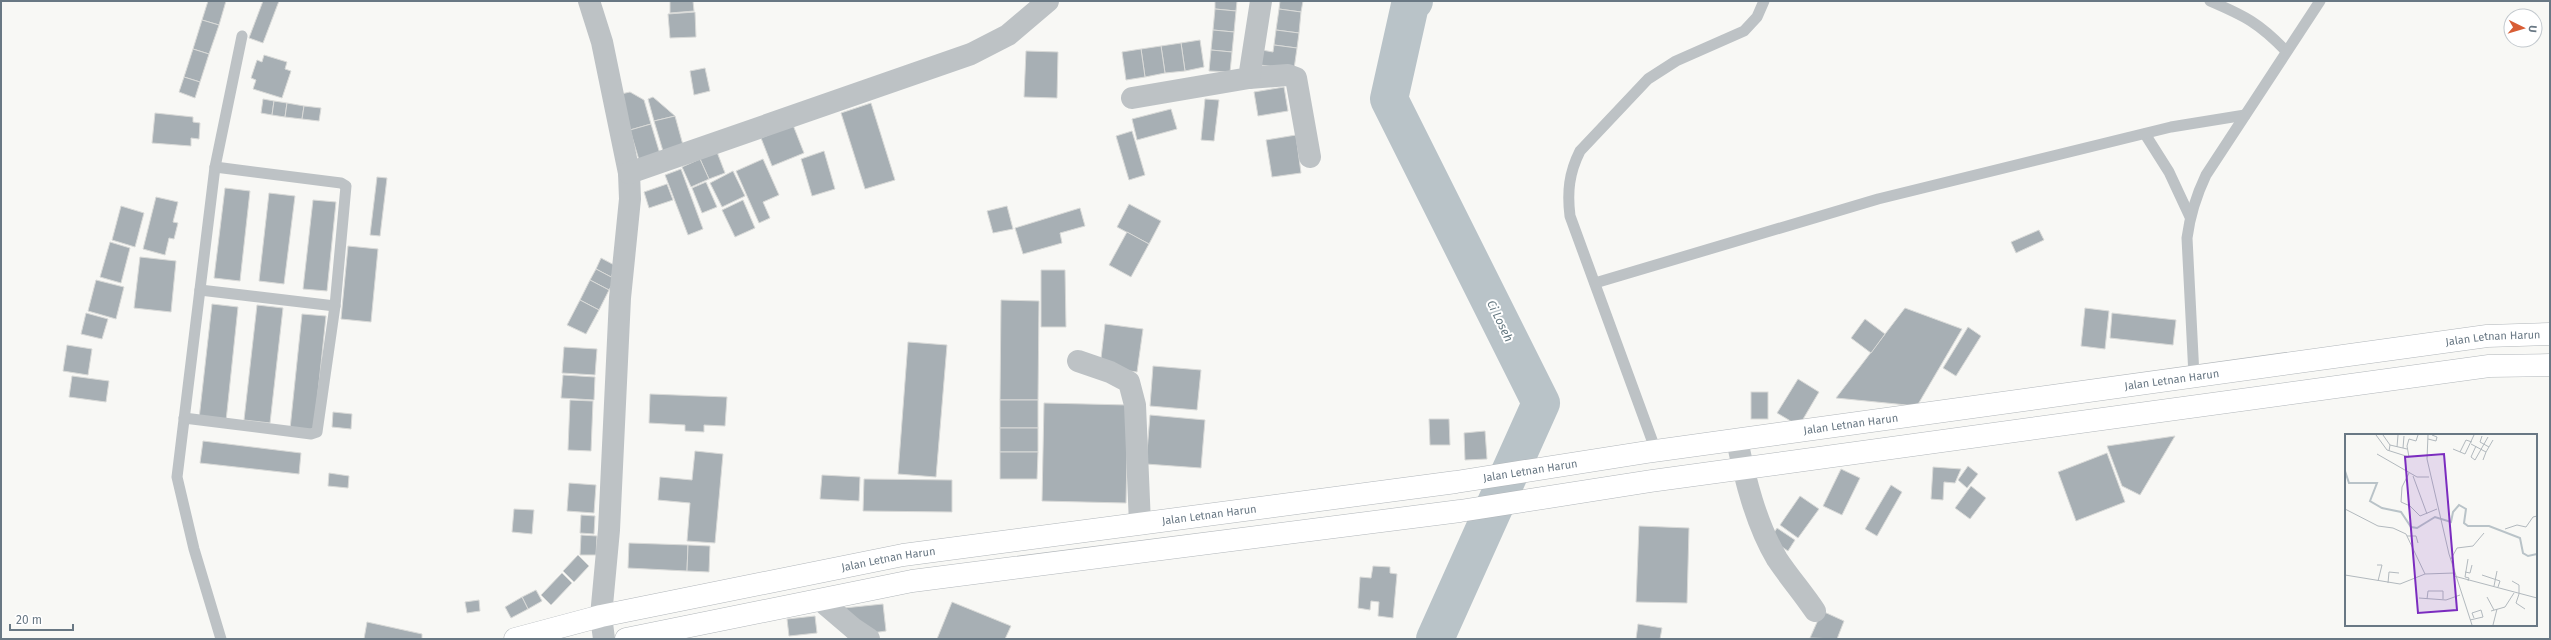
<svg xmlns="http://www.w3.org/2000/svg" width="2551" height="640" viewBox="0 0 2551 640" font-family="'Fira Sans',sans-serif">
<rect width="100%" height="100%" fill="#f8f8f5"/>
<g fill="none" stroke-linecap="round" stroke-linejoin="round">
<path stroke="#b9c3c8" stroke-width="38" d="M1414,1L1410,5L1389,99L1541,403L1435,639"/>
</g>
<g fill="#a7afb4" stroke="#d9dad8">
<path d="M208,1H226L219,25L202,20Z"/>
<path d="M263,1H279L263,43L249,38Z"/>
<path d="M670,1H693L694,11L670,13Z"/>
<path d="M1215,1H1237L1236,11L1215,9Z"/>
<path d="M1280,1H1303L1301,12L1279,9Z"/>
<path d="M1215,9L1236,11L1234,32L1213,30Z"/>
<path d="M1279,9L1301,12L1299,33L1276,30Z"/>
<path d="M695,12L696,37L670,38L668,14Z"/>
<path d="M202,20L219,25L209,54L193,49Z"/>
<path d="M1213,30L1234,32L1232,52L1211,50Z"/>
<path d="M1276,30L1299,33L1297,48L1274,45Z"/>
<path d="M1200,40L1204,67L1185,71L1181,43Z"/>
<path d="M1181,43L1185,71L1165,73L1161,46Z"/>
<path d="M1274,45L1297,48L1294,69L1260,65L1262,50L1273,52Z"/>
<path d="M1161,46L1165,73L1145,77L1141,49Z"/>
<path d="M193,49L209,54L200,82L184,77Z"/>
<path d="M1141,49L1145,77L1126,80L1122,52Z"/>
<path d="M1211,50L1232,52L1230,72L1209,71Z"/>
<path d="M1026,51L1058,52L1057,98L1024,97Z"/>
<path d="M264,55L287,62L285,69L291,71L282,98L253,89L256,80L251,78L257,60L262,62Z"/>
<path d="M705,68L710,91L694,95L690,71Z"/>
<path d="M184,77L200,82L195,98L179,92Z"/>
<path d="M1284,87L1288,111L1258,116L1254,92Z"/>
<path d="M630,92L644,100L651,124L630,130L621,94Z"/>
<path d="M653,97L675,116L654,121L648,99Z"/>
<path d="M263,99L274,101L272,115L261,113Z"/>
<path d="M1205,99L1219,100L1214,141L1201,140Z"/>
<path d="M274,101L287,103L285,117L272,115Z"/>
<path d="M287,103L304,106L302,119L285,117Z"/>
<path d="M871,103L895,180L865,189L841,113Z"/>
<path d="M304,106L321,108L319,121L302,119Z"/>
<path d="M1171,109L1177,129L1137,140L1132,119Z"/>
<path d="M155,113L193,117V122L200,123L199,139L191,138V146L152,143Z"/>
<path d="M675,116L683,145L663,151L654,121Z"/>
<path d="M651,124L660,154L639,160L630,130Z"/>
<path d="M793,125L804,153L772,166L761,138Z"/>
<path d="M1132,131L1145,175L1129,180L1116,136Z"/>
<path d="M1296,135L1301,173L1272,177L1266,140Z"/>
<path d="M824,151L835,189L812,196L801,159Z"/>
<path d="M717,152L725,173L709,179L700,159Z"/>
<path d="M700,159L709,179L691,187L682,167Z"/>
<path d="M763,159L779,195L763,202L770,218L759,223L736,171Z"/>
<path d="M681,169L703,229L688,235L665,175Z"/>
<path d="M733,171L745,196L722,207L710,183Z"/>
<path d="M377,177L387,178L380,236L370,235Z"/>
<path d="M706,182L717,207L702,213L692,188Z"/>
<path d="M667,184L673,200L649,208L644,192Z"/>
<path d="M225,188L250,191L240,281L214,278Z"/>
<path d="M269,193L295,196L284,284L259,281Z"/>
<path d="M156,197L178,202L173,222L178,223L174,239L169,238L165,255L143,249Z"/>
<path d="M313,200L336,202L327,291L303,289Z"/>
<path d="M743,200L755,228L735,237L722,210Z"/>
<path d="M1129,204L1161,221L1149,244L1117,227Z"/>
<path d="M121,206L144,213L135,247L112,240Z"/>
<path d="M1007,206L1013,229L993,233L987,211Z"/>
<path d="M1080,208L1085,226L1060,233L1062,243L1023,254L1015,228Z"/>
<path d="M2039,230L2044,240L2016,253L2011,242Z"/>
<path d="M1127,232L1149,244L1131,277L1109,265Z"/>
<path d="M110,242L130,248L121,283L100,277Z"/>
<path d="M348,246L378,249L371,322L341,319Z"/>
<path d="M140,257L176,261L171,312L134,308Z"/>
<path d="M601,258L616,266L611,277L596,269Z"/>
<path d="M596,269L615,279L609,290L590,280Z"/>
<path d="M1041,270H1065L1066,327H1041Z"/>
<path d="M96,280L124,287L116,319L88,311Z"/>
<path d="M590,280L609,290L599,310L580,300Z"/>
<path d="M580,300L599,310L586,334L567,325Z"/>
<path d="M1001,300L1039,301L1038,400H1000Z"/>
<path d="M212,304L238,307L226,421L199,419Z"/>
<path d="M257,305L283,308L270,423L244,420Z"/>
<path d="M1905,308L1962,329L1917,406L1836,398Z"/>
<path d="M2085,308L2109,311L2105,349L2081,346Z"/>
<path d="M86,313L108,319L102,339L81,334Z"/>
<path d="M2112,313L2176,320L2173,345L2110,338Z"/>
<path d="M302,314L326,316L314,431L290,429Z"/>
<path d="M1865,319L1885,334L1871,353L1851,338Z"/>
<path d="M1105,324L1143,329L1137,372L1100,367Z"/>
<path d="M1968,327L1981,336L1956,376L1943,368Z"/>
<path d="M908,342L947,345L936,477L898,474Z"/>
<path d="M67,345L92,349L88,375L63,371Z"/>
<path d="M564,347L597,349L595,375L562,373Z"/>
<path d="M1153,366L1201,370L1197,410L1150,406Z"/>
<path d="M563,375L595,377L594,400L561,398Z"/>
<path d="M72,376L109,381L106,402L69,397Z"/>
<path d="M1798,379L1819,392L1799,426L1777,413Z"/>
<rect x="1751" y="392" width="17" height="27"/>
<path d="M650,394L727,397L725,426L704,425V432L685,431V425L649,423Z"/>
<path d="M570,400L593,401L591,451L568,450Z"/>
<rect x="1000" y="400" width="38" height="28"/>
<path d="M1044,403L1128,405L1126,503L1042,501Z"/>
<path d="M333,412L352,414L351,429L332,427Z"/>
<path d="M1150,415L1205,420L1201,468L1146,464Z"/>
<path d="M1429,419H1449L1450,445H1430Z"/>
<rect x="1000" y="428" width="38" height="24"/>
<path d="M1485,431L1487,459L1465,460L1464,433Z"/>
<path d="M2175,436L2140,495L2122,486L2107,446Z"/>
<path d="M203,441L301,453L299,474L200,463Z"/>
<path d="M695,451L723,454L715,543L687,541L690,503L658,500L660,477L692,480Z"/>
<path d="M1000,452H1038L1037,479H1000Z"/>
<path d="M2107,453L2125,502L2076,521L2058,472Z"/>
<path d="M1968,466L1978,474L1967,488L1958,480Z"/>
<path d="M1933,467L1961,469L1955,483L1944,482L1943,500L1931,499Z"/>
<path d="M1841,469L1860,478L1842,515L1823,506Z"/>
<path d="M329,473L349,476L348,488L328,486Z"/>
<path d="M822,475L860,477L859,501L820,499Z"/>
<path d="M864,479L952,480V512L863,511Z"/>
<path d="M569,483L596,485L594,513L567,511Z"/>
<path d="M1891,485L1902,492L1877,536L1865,529Z"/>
<path d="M1971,486L1986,498L1970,519L1955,508Z"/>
<path d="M1800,496L1819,509L1798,538L1780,525Z"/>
<path d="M514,509L534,510L532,534L512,532Z"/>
<path d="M581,515L595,516L594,534L580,533Z"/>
<path d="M1639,526L1689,528L1687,603L1636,602Z"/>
<path d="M1777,528L1795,540L1788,551L1770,539Z"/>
<path d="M581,535L597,536L596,555H580Z"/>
<path d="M629,543L688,545L687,571L628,568Z"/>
<path d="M688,545L710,546L709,572L687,571Z"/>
<path d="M578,555L589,566L574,582L563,571Z"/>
<path d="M1373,566L1390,567V573L1397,574L1393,618L1378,616L1379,602L1371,601L1370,610L1358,608L1360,577L1371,578Z"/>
<path d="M562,573L572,583L551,605L541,595Z"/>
<path d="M536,590L542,601L528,609L522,597Z"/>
<path d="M522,597L528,609L511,618L505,607Z"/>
<path d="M479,600L480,611L467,613L465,602Z"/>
<path d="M952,602L1011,626L1005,639H937Z"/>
<path d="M883,604L886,631L865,634L844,608Z"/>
<path d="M1822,611L1844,621L1837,639L1810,638Z"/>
<path d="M815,616L817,633L789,636L787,619Z"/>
<path d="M367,622L422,634V639H364Z"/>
<path d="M1638,624L1662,628L1660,639H1636Z"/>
</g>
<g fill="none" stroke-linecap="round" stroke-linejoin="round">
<defs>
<g id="primary">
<path id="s1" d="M515,639L601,616L903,555L1456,482L1647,452L2487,336L2550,334"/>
<path d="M626,639L912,581L1460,511L1651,481L2489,366L2550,365"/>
</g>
</defs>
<use href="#primary" stroke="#b1b6ba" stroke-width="23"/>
<g stroke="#bdc2c5" stroke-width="11">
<path d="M2210,1C2245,16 2259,23 2286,51"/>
<path d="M2145,134L2169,172L2190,217"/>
<path d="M1595,283L1878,199L2171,127L2245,115"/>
<path d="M200,290L335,306"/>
<path d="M2194,376L2187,238C2190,215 2196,196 2206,175L2320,1"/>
<path d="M184,418L311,434L317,432L335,306L346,186L341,183L215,167"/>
<path d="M1656,451L1570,216C1567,192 1569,173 1580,151L1648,79L1676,61L1744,31L1757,17L1764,1"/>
<path d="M221,639L194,549L177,477L215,167L242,36"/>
</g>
<g stroke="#bdc2c5" stroke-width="22">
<path d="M589,1L602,42L629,173L630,199L620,298L609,530L601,616L604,639"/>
<path d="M1249,78L1288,75L1296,78L1310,157"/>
<path d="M1132,98L1249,78L1261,1"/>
<path d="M629,173L971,54L1008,35L1048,1"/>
<path d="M1078,361L1110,372L1129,382L1135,405L1140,524"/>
<path d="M1737,440C1745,479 1756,524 1777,559C1789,577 1803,593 1815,611"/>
<path d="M820,600L854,629L869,639"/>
</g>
<use href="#primary" stroke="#fff" stroke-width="22"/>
</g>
<g text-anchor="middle" stroke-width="4" stroke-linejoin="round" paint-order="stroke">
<g font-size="11" fill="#697884" stroke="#fff">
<text dy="4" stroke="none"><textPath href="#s1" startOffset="2002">Jalan Letnan Harun</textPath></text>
<text dy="4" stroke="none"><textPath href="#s1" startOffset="1678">Jalan Letnan Harun</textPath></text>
<text dy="4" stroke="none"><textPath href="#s1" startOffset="1354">Jalan Letnan Harun</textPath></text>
<text dy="4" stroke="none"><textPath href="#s1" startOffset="1030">Jalan Letnan Harun</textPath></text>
<text dy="4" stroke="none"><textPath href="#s1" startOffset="706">Jalan Letnan Harun</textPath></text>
<text dy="4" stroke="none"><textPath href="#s1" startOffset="382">Jalan Letnan Harun</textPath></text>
</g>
<g font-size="12" font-style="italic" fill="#657880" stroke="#fff">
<text transform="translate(1500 321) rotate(64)" y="4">Ci Loseh</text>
</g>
</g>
<g transform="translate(2345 434)">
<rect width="192" height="192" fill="#f8f8f5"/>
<path fill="none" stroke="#b9c3c8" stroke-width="2" d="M0,37L4,49H32L25,67L37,74L56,78L66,93L72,94L90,83L106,88L108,78L114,71L121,75L119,89L123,92H144L175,104L178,119L183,122L192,120"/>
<path fill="none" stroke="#b2b9be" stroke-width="1" d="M31,1L42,16L64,23L62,12L64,5L71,7L73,1M38,1L45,11L44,17M83,1L82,25L104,120L127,191M137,2L135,8L144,13M83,5L91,7L92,3L87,1M126,10L141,18L138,26M45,11L62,15M131,12L126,23L130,26L143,3M52,13L53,1M58,14L59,2M108,15L120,20L129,1M115,18L121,6L127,8M141,18L148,6M32,20L72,43H84M64,39L57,53L56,68L65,72L75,82L92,75M68,42L82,80M0,75L33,92L48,94L61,100L80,140M160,95L172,91L181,93L188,83L192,82M62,102H71L73,109M106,125L112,114L128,112L139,99M123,125L120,143L124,144L123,147M32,131H37L33,147M120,138L125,139L127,131M0,141L55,150L80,140L109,139M137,141L155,147L153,153M109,142L192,164M167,147L174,151V160M43,149L44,138L54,139M149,152L152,137M174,160L171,169L180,175M142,163L149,176M74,164L101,166L115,161M82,165L83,157H98V165M146,177L160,173L169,159M125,186L138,183L136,176L127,179L129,184M148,191L152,175"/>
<path fill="#7b2cbf" fill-opacity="0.15" stroke="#7b2cbf" stroke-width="2" d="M99,20L112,176L73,179L60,23Z"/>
<rect width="192" height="192" fill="none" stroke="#697884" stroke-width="2"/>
</g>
<rect width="2551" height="640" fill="none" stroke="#697884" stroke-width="4"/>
<g transform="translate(2523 28) rotate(95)"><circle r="19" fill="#ffffff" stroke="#c3c9ce"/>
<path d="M0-3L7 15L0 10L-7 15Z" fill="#d85d35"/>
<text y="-6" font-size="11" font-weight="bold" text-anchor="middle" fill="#697884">U</text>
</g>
<path d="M10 624v6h63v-6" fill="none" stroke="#697884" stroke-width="2"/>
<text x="16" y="624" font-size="12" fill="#697884" stroke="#ffffff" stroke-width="3" paint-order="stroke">20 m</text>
</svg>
